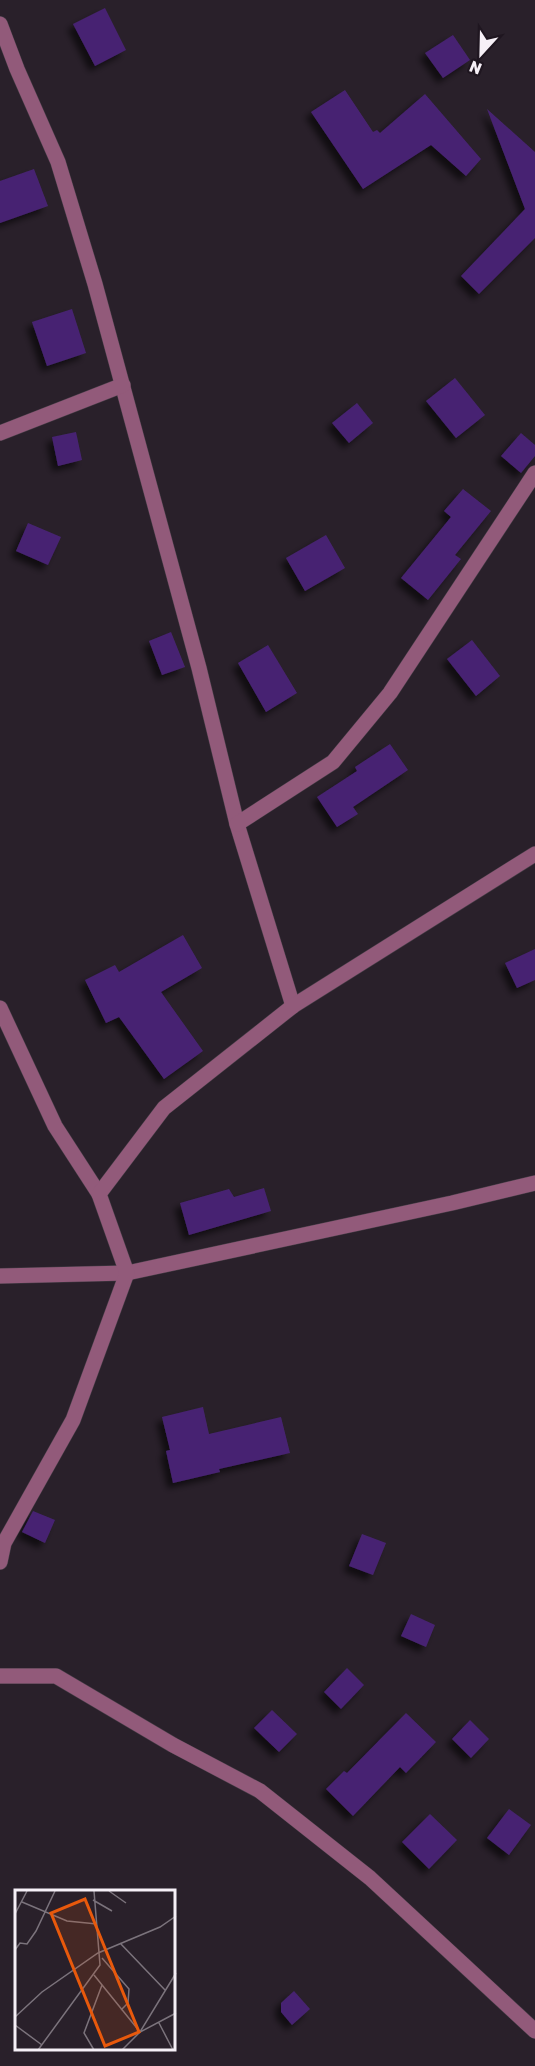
<svg xmlns="http://www.w3.org/2000/svg" width="535" height="2066" viewBox="0 0 535 2066" font-family="Rubik,sans-serif">
<defs>
<filter id="shadow"><feDropShadow dx="-5.5" dy="5.5" stdDeviation="3" flood-color="#0009"/></filter>
</defs>
<rect width="100%" height="100%" fill="#29202a"/>
<g fill="#472472" filter="url(#shadow)">
<path d="M105,8L126,50L95,66L73,24Z"/>
<path d="M453,35L470,60L443,78L425,53Z"/>
<path d="M345,90L373,132L377,130L380,133L425,94L481,159L466,176L431,145L363,189L311,112Z"/>
<path d="M487,109L535,152V238L479,294L461,276L525,209Z"/>
<path d="M34,169L48,206L0,223V181Z"/>
<path d="M72,309L86,353L47,366L32,322Z"/>
<path d="M455,378L485,415L456,438L426,401Z"/>
<path d="M357,403L373,423L349,443L332,423Z"/>
<path d="M76,432L82,460L58,466L52,437Z"/>
<path d="M521,433L535,445V456L521,473L501,456Z"/>
<path d="M463,489L491,511L455,555L461,559L428,600L401,578L451,517L444,511Z"/>
<path d="M28,523L61,537L48,565L16,551Z"/>
<path d="M326,535L345,568L305,591L286,558Z"/>
<path d="M171,632L185,667L162,675L149,641Z"/>
<path d="M472,640L500,676L476,696L447,659Z"/>
<path d="M268,645L297,693L266,712L238,663Z"/>
<path d="M390,744L408,770L353,807L358,814L337,827L317,797L357,771L355,767Z"/>
<path d="M183,935L202,968L161,992L203,1051L164,1079L119,1017L106,1023L85,980L115,965L119,972Z"/>
<path d="M535,949V980L517,988L505,963Z"/>
<path d="M264,1188L271,1211L189,1235L180,1203L229,1189L234,1197Z"/>
<path d="M203,1407L209,1434L281,1417L290,1453L219,1469L220,1472L173,1483L166,1451L170,1450L162,1417Z"/>
<path d="M33,1511L55,1520L45,1543L22,1532Z"/>
<path d="M362,1534L386,1543L373,1575L349,1566Z"/>
<path d="M411,1614L435,1625L426,1647L401,1636Z"/>
<path d="M347,1668L364,1685L341,1709L324,1692Z"/>
<path d="M272,1710L297,1734L279,1752L254,1728Z"/>
<path d="M406,1713L436,1742L406,1773L400,1767L353,1816L326,1789L344,1771L347,1773Z"/>
<path d="M470,1720L489,1739L471,1758L452,1739Z"/>
<path d="M509,1809L531,1825L509,1855L487,1838Z"/>
<path d="M430,1814L457,1840L429,1869L402,1842Z"/>
<path d="M294,1991L310,2009L292,2025L281,2012V2003Z"/>
</g>
<g fill="none" stroke-linecap="round" stroke-linejoin="round">
<defs>
<g id="minor">
<path d="M0,24L17,69L58,162L95,284L199,668L237,824L293,1006"/>
<path d="M0,433L123,385"/>
<path d="M237,824L333,762L390,693L535,473"/>
<path d="M0,1008L55,1126L99,1194"/>
<path d="M0,1276L127,1273L452,1203L535,1183"/>
<path d="M0,1562L4,1543L73,1420L127,1273L99,1194L164,1108L293,1006L535,854"/>
<path d="M0,1676H56L173,1745L260,1791L370,1878L535,2031"/>
</g>
</defs>
<use href="#minor" stroke="#463d47" stroke-width="16"/>
<use href="#minor" stroke="#925a7a" stroke-width="15"/>
</g>
<g transform="translate(15 1890)">
<rect width="160" height="160" fill="#29202a"/>
<path fill="none" stroke="#7b737c" stroke-width="1.5" d="M94,1L111,13M78,10L97,21M7,12L52,31L82,34M0,24L12,1M105,53L150,100M0,60L5,53L12,54L21,41L40,1M87,68L114,99L113,113L106,120M79,85L125,142L161,83M0,127L27,102L83,63L145,37L161,26M144,133L158,160M0,135L27,155M23,160L85,75L79,1M79,160L69,143L87,95M107,160L125,142L161,123"/>
<path fill="#e8590c" fill-opacity="0.15" stroke="#e8590c" stroke-width="3" d="M70,9L124,142L90,156L36,23Z"/>
<rect width="160" height="160" fill="none" stroke="#f6f0f7" stroke-width="3"/>
</g>
<g transform="translate(481 54) rotate(202)" stroke="#1f1620" stroke-width="4.5" paint-order="stroke">
<path d="M0-4.5L10 22L0 15L-10 22Z" fill="#f6f0f7"/>
<text y="-9" font-size="16" font-weight="bold" text-anchor="middle" fill="#f6f0f7">N</text>
</g>
</svg>
